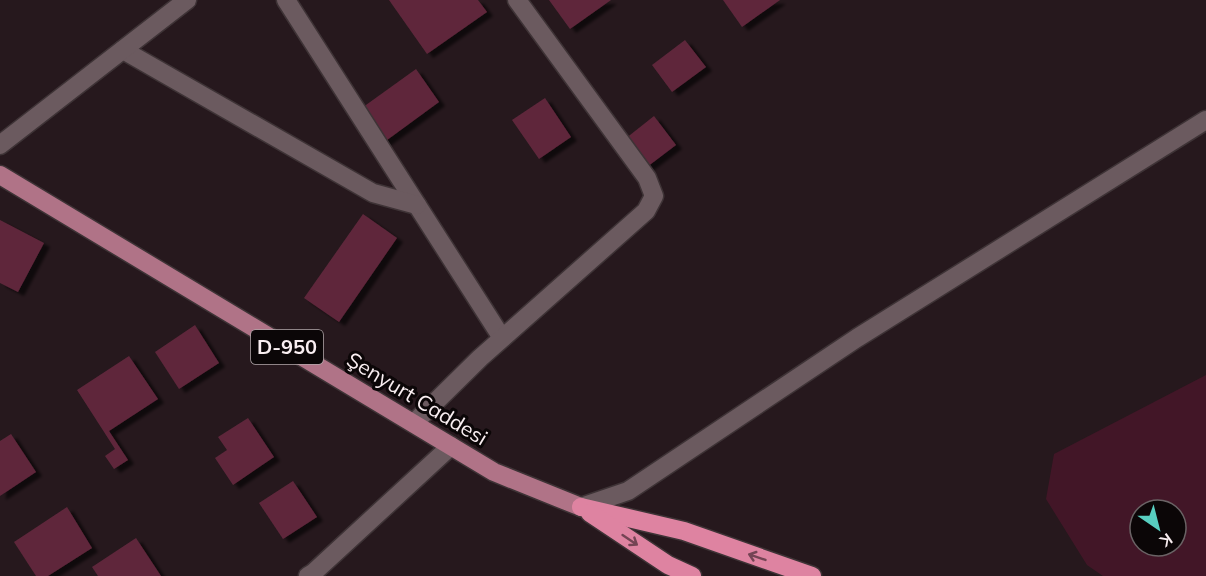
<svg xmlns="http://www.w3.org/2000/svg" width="1206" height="576" viewBox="0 0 1206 576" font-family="Mulish,sans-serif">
<defs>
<filter id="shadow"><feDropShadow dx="6" dy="4" stdDeviation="1.5" flood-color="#0009"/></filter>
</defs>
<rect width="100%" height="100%" fill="#26181d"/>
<path fill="#421627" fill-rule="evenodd" d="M1206,375V576H1103L1087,565L1046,499L1054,454ZM1140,510H1176V546H1140Z"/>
<g fill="#5e273b" filter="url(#shadow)">
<path d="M389,0H478L487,12L427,54Z"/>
<path d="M549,0H611L570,29Z"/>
<path d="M723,0H780L742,27Z"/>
<path d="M685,40L706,67L672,92L652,65Z"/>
<path d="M416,69L439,102L383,143L359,110Z"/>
<path d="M545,98L571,137L539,159L512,120Z"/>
<path d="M654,116L676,145L647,167L625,139Z"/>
<path d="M363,214L397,238L339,322L304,298Z"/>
<path d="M0,220L44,243L18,292L0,283Z"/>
<path d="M195,325L219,363L179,389L155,352Z"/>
<path d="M129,356L158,399L109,431L128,460L114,469L105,456L115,449L77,390Z"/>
<path d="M248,418L274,457L233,485L215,458L227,450L218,437Z"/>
<path d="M11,434L36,472L0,496V441Z"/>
<path d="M293,481L317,517L283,539L259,503Z"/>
<path d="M67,507L92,548L48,576H36L14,542Z"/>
<path d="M136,538L161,576H98L92,567Z"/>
</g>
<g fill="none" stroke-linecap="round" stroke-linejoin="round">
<defs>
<g id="street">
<path d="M286,0L502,338"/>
<path d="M123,50L373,193L417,205"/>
<path d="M0,145L187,0"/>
<path d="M414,423L480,358L646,211L654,196L647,178L517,0"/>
<path d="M581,507L628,491L857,338L1206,120"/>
<path d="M308,576L313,573L451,446"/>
</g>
<path id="primary" d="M0,175L494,472L581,507"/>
<g id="highway">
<path d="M581,507L684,531L812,576"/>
<path d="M590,513L668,565L692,576"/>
</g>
</defs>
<use href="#street" stroke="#3e3336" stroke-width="21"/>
<use href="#primary" stroke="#3e3336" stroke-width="21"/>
<use href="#highway" stroke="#3e3336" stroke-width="21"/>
<use href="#street" stroke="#6b5a5f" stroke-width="18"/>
<use href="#primary" stroke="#b07387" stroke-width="18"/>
<use href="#highway" stroke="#de83a1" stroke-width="18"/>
</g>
<defs><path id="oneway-shaft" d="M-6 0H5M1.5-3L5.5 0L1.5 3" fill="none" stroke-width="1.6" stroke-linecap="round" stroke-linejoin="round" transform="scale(1.5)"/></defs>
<g stroke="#744454">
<use href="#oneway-shaft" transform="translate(630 540) rotate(34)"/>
<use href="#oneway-shaft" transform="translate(757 557) rotate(-161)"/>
</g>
<g text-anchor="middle" stroke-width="6" stroke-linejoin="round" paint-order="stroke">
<rect fill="#0b0607" stroke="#b2a8ab" stroke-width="1.5" x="251" y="330" width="72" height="34" rx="4.5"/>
<g font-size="20" font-weight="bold" fill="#f9eef1">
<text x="287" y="354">D-950</text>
</g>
<g font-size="21" fill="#f9eef1" stroke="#0b0607">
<text transform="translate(417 399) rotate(31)" y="7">Şenyurt Caddesi</text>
</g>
</g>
<g transform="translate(1158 528) rotate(145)"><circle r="28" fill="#0b0607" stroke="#6a6365" stroke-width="1.5"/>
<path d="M0-4.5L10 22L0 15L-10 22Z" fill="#58cec0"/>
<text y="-9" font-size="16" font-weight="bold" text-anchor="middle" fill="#f9eef1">K</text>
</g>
</svg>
